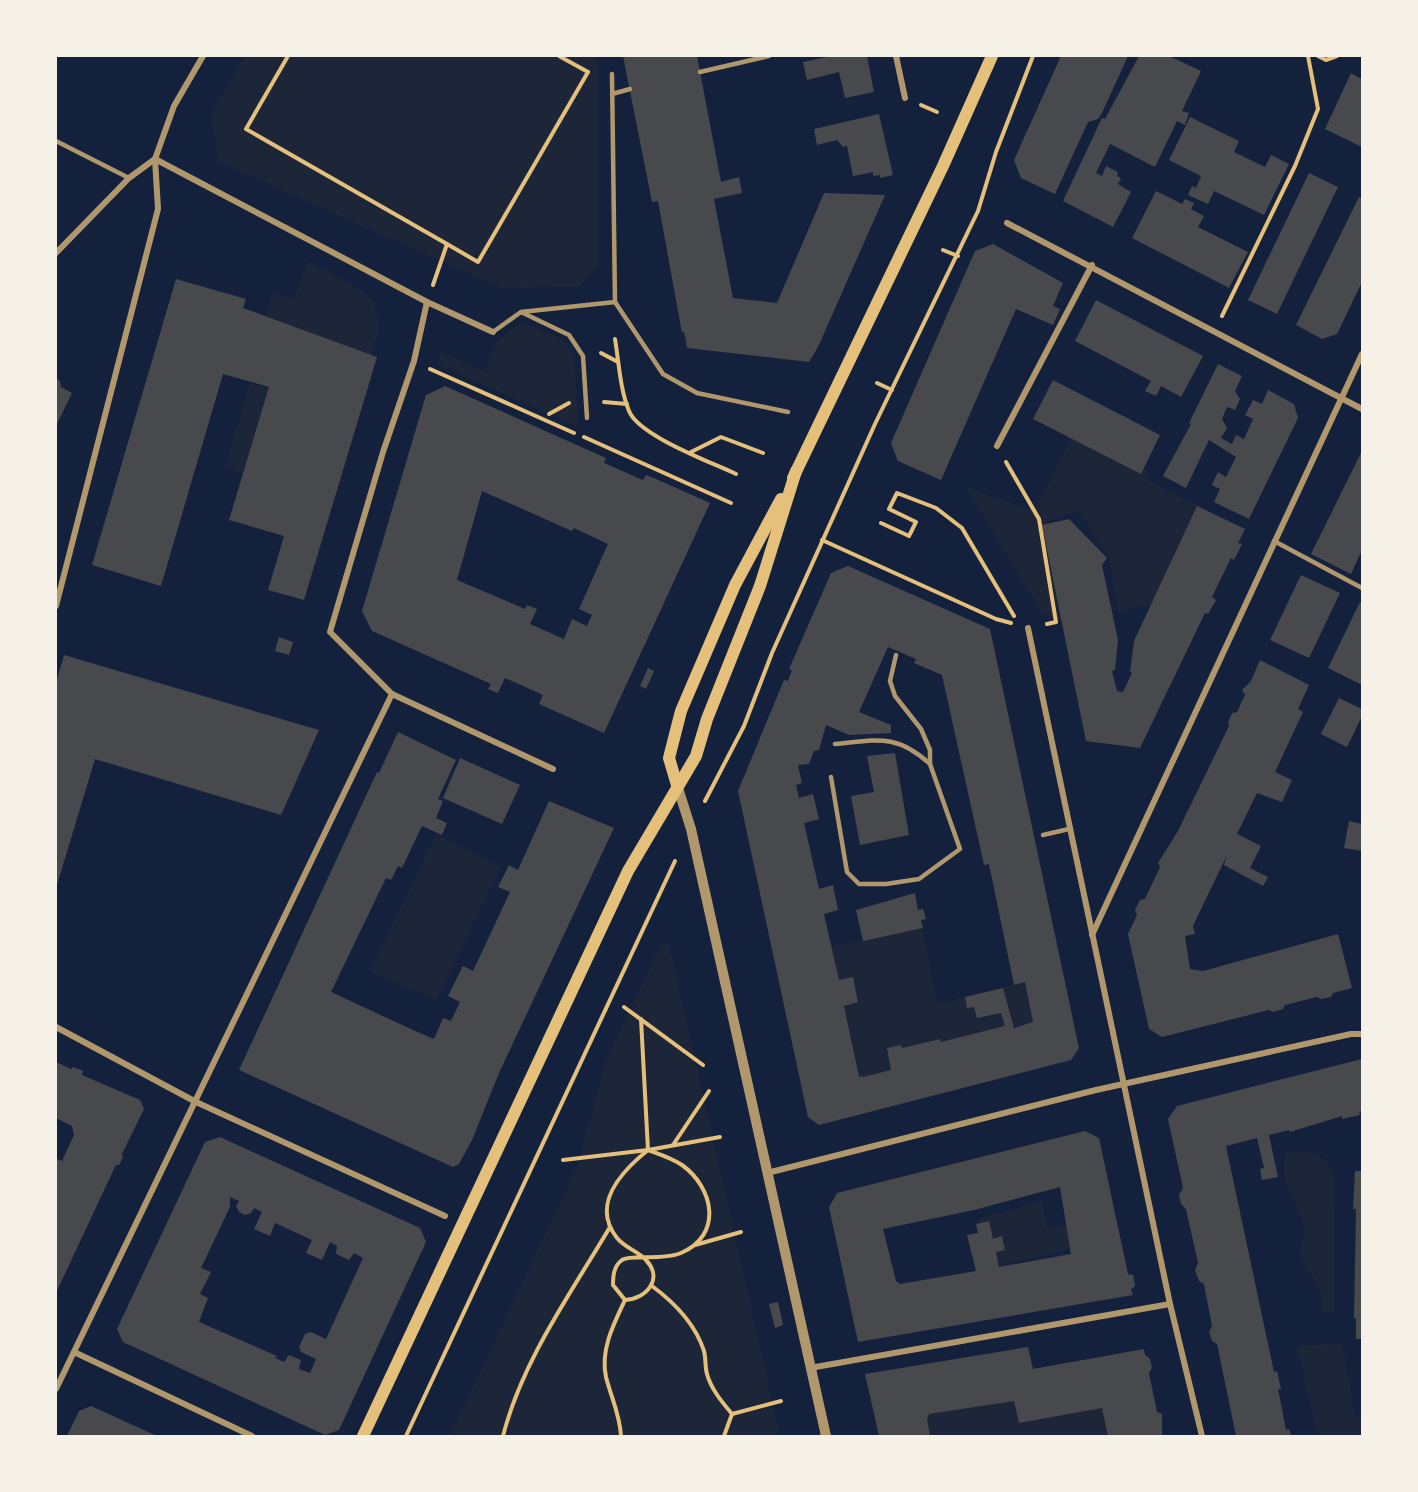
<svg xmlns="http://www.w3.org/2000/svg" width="1418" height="1492" viewBox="0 0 1418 1492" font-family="Karla,sans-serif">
<rect width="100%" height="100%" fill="#14213d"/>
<g fill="#1d2539">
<path d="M245,56H596L598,70V264L580,287L501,288L219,162L211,114Z"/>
<path d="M308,261L358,288L375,303L379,332L370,356L263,323L273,292L294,299Z"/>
<path d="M523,322L565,341L575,359L578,427L437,364L441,352L484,371L498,340Z"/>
<path d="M250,383L274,390L247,478L226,465Z"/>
<path d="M1075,432L1145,468L1150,482L1201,506L1155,604L1118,611L1109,559L1079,511L1047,521L1065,623L1041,612L967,488L1034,510Z"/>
<path d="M436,834L501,867L436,1000L370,972Z"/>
<path d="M922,927L937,1004L1025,982L1033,1022L942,1042L940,1039L888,1052L891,1070L860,1078L845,1006L858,1002L852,978L839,980L831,947Z"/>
<path d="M662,943L669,945L780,1436H450L578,1165L605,1063Z"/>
<path d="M1304,1150C1321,1155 1328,1160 1334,1178L1335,1312L1326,1314L1322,1309C1324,1278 1307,1278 1301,1255C1299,1246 1305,1236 1304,1227C1300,1201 1274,1181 1287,1153Z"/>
<path d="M1042,1201L1047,1228L1067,1225L1071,1249L990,1268L978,1219Z"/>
<path d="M1343,1343C1345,1368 1352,1391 1355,1417H1362V1436H1318L1297,1346Z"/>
<path d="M1015,1400L1020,1423L1103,1408L1108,1436H931L926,1414Z"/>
</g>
<g fill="#48494c" fill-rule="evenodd">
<path d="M623,56H697L721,182L739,177L742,193L714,199L733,298L777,303L824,193L885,195L818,347L809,362L687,348L684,331L682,333L658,201L652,202Z"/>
<path d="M832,56H867L874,92L845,98L839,72L807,80L803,62Z"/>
<path d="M1061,56H1128L1102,113L1098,119L1088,122L1055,194L1021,178L1014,160Z"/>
<path d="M1139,56H1169L1201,71L1182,111L1189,113L1185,125L1177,121L1155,167L1110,144L1096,173L1102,176L1106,166L1118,172L1117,176L1121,178L1118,184L1131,192L1113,227L1063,201L1102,118L1105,119Z"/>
<path d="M1351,73L1362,79V147L1325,129Z"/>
<path d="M879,114L893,175L880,178V175L873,176V172L853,176L847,146L843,147L837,140L817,145L814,129Z"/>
<path d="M1190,117L1239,141L1234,152L1265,167L1271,155L1289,164L1264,215L1214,191L1208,204L1188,195L1192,186L1196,188L1201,176L1169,160Z"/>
<path d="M1309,173L1338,187L1277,314L1248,300Z"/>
<path d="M1156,191L1182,204L1185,199L1194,203L1191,209L1204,216L1198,227L1248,252L1229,288L1132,238Z"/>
<path d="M1359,197L1362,199V282L1337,334L1322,339L1296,325Z"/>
<path d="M993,244L1063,283L1053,306L1060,309L1053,325L1016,309L941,480L898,461L891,443L975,251Z"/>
<path d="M176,279L246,299L243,308L377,357L304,600L268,590L284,536L229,520L269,387L223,374L161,586L92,565Z"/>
<path d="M1096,300L1203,356L1181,397L1161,386L1156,396L1145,391L1151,381L1075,341Z"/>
<path d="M1218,364L1242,376L1235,391L1240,399L1235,410L1227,407L1222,419L1227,428L1221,438L1232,444L1236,435L1244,439L1253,419L1245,415L1253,400L1262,404L1268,390L1294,404L1298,418L1249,519L1214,502L1220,489L1212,485L1218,472L1226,477L1236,457L1209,440L1186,488L1163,476L1191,424L1189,423Z"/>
<path d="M56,378L60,381L61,387L72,393L56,426Z"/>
<path d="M1053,380L1160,435L1141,474L1033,419Z"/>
<path d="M445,386L606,458L604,463L643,480L646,475L656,479L710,503L604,733L539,704L543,695L505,678L498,693L488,689L491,684L372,631L362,611L426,395ZM482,491L572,531L574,528L608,544L579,609L592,615L587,626L572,619L564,639L530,624L537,609L527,605L525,609L457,580Z"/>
<path d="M1362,451V550L1351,574L1311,554Z"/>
<path d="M1197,506L1245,529L1238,543L1242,544L1234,560L1231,558L1212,597L1216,600L1208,614L1205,613L1140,748L1086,741L1042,525L1069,519L1107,558L1102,565L1118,640L1115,670L1112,671L1117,691L1123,692L1132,673L1130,672L1134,641Z"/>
<path d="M848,566L990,629L1079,1048L1071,1060L819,1125L808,1117L738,791L784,680L788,681L792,670L789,669L831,573ZM888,647L916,659L914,663L942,675L984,865L989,864L1014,985L1025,982L1033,1022L1014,1028L1003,988L965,997L967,1008L974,1007L977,1018L1001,1013L1005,1026L941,1042L940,1039L902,1048L901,1045L887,1048L891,1070L863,1077L859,1076L844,1006L858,1002L853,977L839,980L824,914L838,910L833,885L819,889L804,823L819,819L813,794L799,798L796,785L802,783L798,765L809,764L814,751L819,750L826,725L849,735L891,733V725L859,712Z"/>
<path d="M1301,575L1340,593L1309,658L1270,640Z"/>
<path d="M1360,602L1362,603V685L1328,668Z"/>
<path d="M279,637L293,642L289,655L275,651Z"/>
<path d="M64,655L319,730L281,815L95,759L56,888V683Z"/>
<path d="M1260,660L1309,685L1298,709L1303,712L1275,772L1292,780L1282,802L1257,793L1237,834L1261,846L1250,868L1268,877L1263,886L1224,865L1227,855L1193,926L1195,934L1185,936L1190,969L1203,971L1338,934L1352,988L1333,993L1331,997L1321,999L1317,997L1285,1005L1283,1009L1273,1012L1269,1010L1162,1037L1149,1029L1128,934L1137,915L1135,910L1140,900L1145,899L1160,867L1158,863L1178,831L1229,726L1228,722L1232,713L1237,712L1245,695L1242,690L1251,681Z"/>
<path d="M648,668L654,671L646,689L640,686Z"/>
<path d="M1339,698L1362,709V716L1347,747L1321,734Z"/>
<path d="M398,732L456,760L438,799L443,801L436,818L447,823L442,835L422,826L402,868L398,866L391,880L386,878L331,992L413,1030L434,1039L443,1018L451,1021L460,1002L448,996L463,966L473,971L510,892L498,887L509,865L518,870L549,801L614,828L499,1073L472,1140L459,1164L453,1167L239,1070L377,772L379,773Z"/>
<path d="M895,753L909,835L860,845L851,796L874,792L867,756Z"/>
<path d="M460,758L520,785L502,824L443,798Z"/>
<path d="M1349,821L1362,824V851L1344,848Z"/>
<path d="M915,893L918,910L923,909L926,919L921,920L923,928L863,941L856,910Z"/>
<path d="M1362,1059V1111L1359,1112L1360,1115L1342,1119V1116L1290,1132L1289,1130L1269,1135L1278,1177L1262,1180L1260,1169L1264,1168L1257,1138L1226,1146L1274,1372L1277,1371L1281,1389H1278L1286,1430L1289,1429L1291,1436H1236L1217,1344L1212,1341L1209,1332L1212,1326L1204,1284L1199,1281L1195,1270L1198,1263L1186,1209L1181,1204L1179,1195L1183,1188L1168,1119L1177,1106Z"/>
<path d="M56,1062L71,1069L73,1067L83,1071L82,1075L140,1100L144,1109L122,1154L123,1157L119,1165H116L113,1171L56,1293V1159L62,1161L74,1135L72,1126L56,1118Z"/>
<path d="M1085,1131L1099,1138L1128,1274L1133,1275L1135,1286L1131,1289L1133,1295L858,1342L829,1207L837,1193ZM1060,1187L1071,1254L999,1267L996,1252L1005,1250L1002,1236L993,1239L989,1221L976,1224L978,1233L967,1235L976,1271L900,1284L896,1281L883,1229L974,1210Z"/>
<path d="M220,1137L420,1228L426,1242L339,1430L325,1435L123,1342L117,1329L205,1142ZM230,1197L239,1201L236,1206L239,1212L245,1215L251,1213L254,1208L262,1212L254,1229L270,1236L275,1223L312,1240L306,1253L322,1260L330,1242L337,1246L336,1254L349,1260L354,1253L363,1258L326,1339L311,1332L305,1334L299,1347L301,1352L316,1359L310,1373L299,1369L301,1360L289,1355L284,1362L275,1358L277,1356L199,1322L208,1298L200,1294L211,1272L201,1268L230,1207Z"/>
<path d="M1355,1171H1362V1339H1356V1318H1354L1356,1209H1353Z"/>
<path d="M778,1302L783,1325L775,1328L769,1304Z"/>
<path d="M1028,1347L1033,1369L1144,1349L1145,1355L1150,1359L1152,1368L1149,1373L1157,1412L1162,1414V1436H1108L1102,1408L1019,1423L1014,1401L929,1414L927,1418L930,1436H879L865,1374Z"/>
<path d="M91,1406L157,1436H67L79,1411Z"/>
</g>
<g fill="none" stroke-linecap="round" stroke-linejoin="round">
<g stroke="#e5c07b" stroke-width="4">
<path d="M288,56L246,129L447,244L433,285"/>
<path d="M559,56L588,72"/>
<path d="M1318,56L1326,60L1337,56"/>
<path d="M921,105L937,112"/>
<path d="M447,244L478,262L588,72"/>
<path d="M943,250L958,256"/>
<path d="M1222,316L1295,166L1318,109L1308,56"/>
<path d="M615,339C619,363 620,389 629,411C639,436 711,462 736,474"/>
<path d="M601,353L618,362"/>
<path d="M430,369L574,433"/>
<path d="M877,383L892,390"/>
<path d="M604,402L627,404"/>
<path d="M549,414L569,403"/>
<path d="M584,437L731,503"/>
<path d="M691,452L721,437L763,453"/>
<path d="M1006,462L1039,519L1056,622L1047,624"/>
<path d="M881,523L909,536L916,522L889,509L897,493L936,508L962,528L1014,616"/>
<path d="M822,540L996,619L1011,623"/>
<path d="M705,801L744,726L772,653L875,424L978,211L996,152L1033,56"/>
<path d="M624,1007L703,1065"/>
<path d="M641,1019L648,1150"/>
<path d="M673,1145L709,1091"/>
<path d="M648,1150C659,1154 672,1158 682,1165C714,1188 723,1235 681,1253C662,1261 631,1254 622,1260C614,1266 613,1275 613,1285L625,1300C646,1299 664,1279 646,1260C638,1251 625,1248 617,1238C590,1204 622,1171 648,1150"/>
<path d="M563,1160L648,1150L720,1137"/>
<path d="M695,1245L741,1232"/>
<path d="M652,1286C675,1303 695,1323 704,1351C706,1359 705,1367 707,1374C711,1389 722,1402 732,1414L781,1401"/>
<path d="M406,1436L675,861"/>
<path d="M503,1436C522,1361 571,1293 610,1227"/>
<path d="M621,1436C620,1415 611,1397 606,1377C600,1350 614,1323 625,1300"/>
<path d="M724,1436L732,1414"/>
</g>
<g stroke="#b1986c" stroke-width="4.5">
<path d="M700,72L769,56"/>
<path d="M612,74L615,302L663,374L697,393L788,412"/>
<path d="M612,94L630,89"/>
<path d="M56,141L129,178"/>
<path d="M521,312L569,335L583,356L587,418"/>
<path d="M493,332L521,312L615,302"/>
<path d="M1274,541L1362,588"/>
<path d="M896,655L890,681L895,696L921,729L930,750V764"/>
<path d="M831,777L847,872L859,884H886L919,879L960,849L930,764C896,733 877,740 835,744"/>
<path d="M1043,835L1069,829"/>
</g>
<g stroke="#b1986c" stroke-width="6">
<path d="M896,56L905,98"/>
<path d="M155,159L427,302L493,332"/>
<path d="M1007,223L1362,409"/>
<path d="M56,253L129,178L155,159"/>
<path d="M997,446L1092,265"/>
<path d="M56,606L158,209L155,159L174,106L203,56"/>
<path d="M1028,628L1170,1304L1202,1436"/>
<path d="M392,694L553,769"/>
<path d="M1092,935L1362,354"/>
<path d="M56,1027L196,1102L445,1216"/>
<path d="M767,1173L1096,1090L1351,1034H1362"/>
<path d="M74,1352L252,1436"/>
<path d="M810,1368L1170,1304"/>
<path d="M56,1389L392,694L330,632L383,452L414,361L427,302"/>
</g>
<path stroke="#b1986c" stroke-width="10" d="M677,785L691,829L826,1436"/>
<g stroke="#e5c07b" stroke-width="12">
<path d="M793,478L943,166L992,56"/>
<path d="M677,785L669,758L681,711L735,585L781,499"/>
<path d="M363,1436L628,871L696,756L707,719L760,586L796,471"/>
</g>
</g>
<rect width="1418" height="1492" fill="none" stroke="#f6f1e7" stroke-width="114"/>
</svg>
